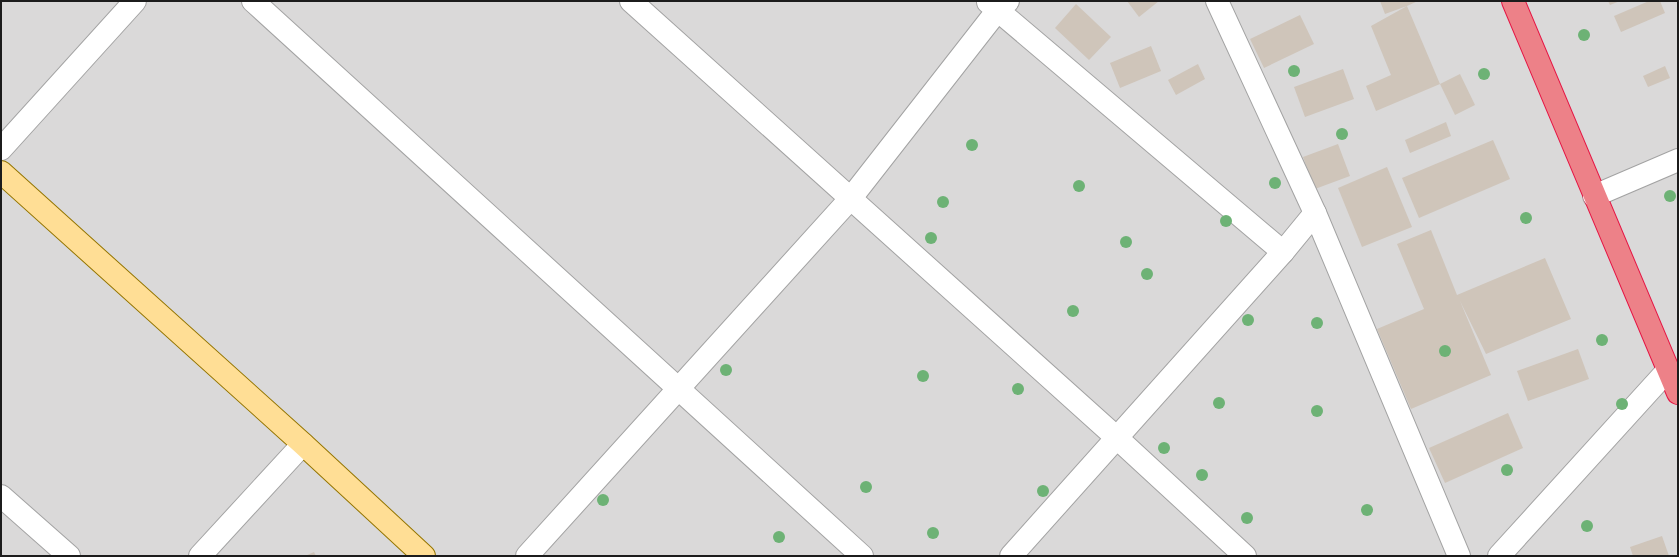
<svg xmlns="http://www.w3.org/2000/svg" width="1679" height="557" viewBox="0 0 1679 557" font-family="'Fira Sans Condensed',sans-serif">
<rect width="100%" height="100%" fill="#efece1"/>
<rect fill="#dad9d9" x="1" y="1" width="1677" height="555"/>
<g fill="#cfc5ba">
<path d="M1127,1H1159L1139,17Z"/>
<path d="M1380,1H1418L1407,6L1440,84L1376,111L1366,86L1391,75L1371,26L1407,6L1385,14Z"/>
<path d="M1608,1H1620L1610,5Z"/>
<path d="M1649,1H1660L1665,13L1621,32L1614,16Z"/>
<path d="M1076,4L1111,37L1089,60L1055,28Z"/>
<path d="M1300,15L1314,44L1264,68L1250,39Z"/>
<path d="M1151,46L1161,71L1120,88L1110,63Z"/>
<path d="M1198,64L1205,79L1176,95L1168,80Z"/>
<path d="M1665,66L1670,78L1648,87L1643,76Z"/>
<path d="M1343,69L1354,99L1305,117L1294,87Z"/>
<path d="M1460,74L1475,105L1455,115L1440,84Z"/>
<path d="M1446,122L1451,136L1410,153L1405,140Z"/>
<path d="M1493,140L1510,179L1419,218L1402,178Z"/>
<path d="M1338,144L1350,176L1315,189L1303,157Z"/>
<path d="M1387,167L1412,227L1362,247L1338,188Z"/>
<path d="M1431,230L1457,295L1545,258L1571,319L1486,354L1460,301L1491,375L1411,409L1377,329L1424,309L1397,244Z"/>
<path d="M1578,349L1589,379L1528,401L1517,371Z"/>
<path d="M1508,413L1523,448L1445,483L1429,448Z"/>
<path d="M1662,536L1669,556H1633L1630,547Z"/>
<path d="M314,552L316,556H305Z"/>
</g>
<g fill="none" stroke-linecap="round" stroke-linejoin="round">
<defs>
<g id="minor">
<path d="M253,1L862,556"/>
<path d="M631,1L1117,438L1245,556"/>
<path d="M1217,1L1315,213L1459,556"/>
<path d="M988,2L1283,252"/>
<path d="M1,149L135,1"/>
<path d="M1594,196L1678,160"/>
<path d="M1,496L69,556"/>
<path d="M200,556L303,444"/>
<path d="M527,556L851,198L997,11L1008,1"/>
<path d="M1011,556L1283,252L1315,213"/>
<path d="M1499,556L1668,370"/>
</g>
<path id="major" d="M1,172L303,444L424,556"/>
<path id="highway" d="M1513,1L1678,393"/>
</defs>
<use href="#minor" stroke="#a3a3a3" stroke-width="24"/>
<use href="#major" stroke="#947500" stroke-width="24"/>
<use href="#highway" stroke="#e51544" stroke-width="24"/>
<use href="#minor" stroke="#fff" stroke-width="22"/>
<use href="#major" stroke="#ffde95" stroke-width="22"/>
<use href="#highway" stroke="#ed8188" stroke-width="22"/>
</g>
<g fill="#6db275">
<circle cx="1584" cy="35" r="6"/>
<circle cx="1294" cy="71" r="6"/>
<circle cx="1484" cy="74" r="6"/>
<circle cx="1342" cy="134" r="6"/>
<circle cx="972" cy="145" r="6"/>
<circle cx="1275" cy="183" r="6"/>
<circle cx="1079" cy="186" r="6"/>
<circle cx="1670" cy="196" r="6"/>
<circle cx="943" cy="202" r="6"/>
<circle cx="1526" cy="218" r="6"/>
<circle cx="1226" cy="221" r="6"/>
<circle cx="931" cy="238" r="6"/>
<circle cx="1126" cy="242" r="6"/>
<circle cx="1147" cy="274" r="6"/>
<circle cx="1073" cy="311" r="6"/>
<circle cx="1248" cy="320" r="6"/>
<circle cx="1317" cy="323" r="6"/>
<circle cx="1602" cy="340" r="6"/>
<circle cx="1445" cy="351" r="6"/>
<circle cx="726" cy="370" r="6"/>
<circle cx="923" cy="376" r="6"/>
<circle cx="1018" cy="389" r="6"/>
<circle cx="1219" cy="403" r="6"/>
<circle cx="1622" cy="404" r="6"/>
<circle cx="1317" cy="411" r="6"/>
<circle cx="1164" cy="448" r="6"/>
<circle cx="1507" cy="470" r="6"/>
<circle cx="1202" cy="475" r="6"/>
<circle cx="866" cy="487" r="6"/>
<circle cx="1043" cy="491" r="6"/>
<circle cx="603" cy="500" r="6"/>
<circle cx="1367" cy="510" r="6"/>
<circle cx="1247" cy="518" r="6"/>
<circle cx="1587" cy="526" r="6"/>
<circle cx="933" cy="533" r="6"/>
<circle cx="779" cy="537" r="6"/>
</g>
<rect width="1679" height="557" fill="none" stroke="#1c1c1c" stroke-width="4"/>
</svg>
